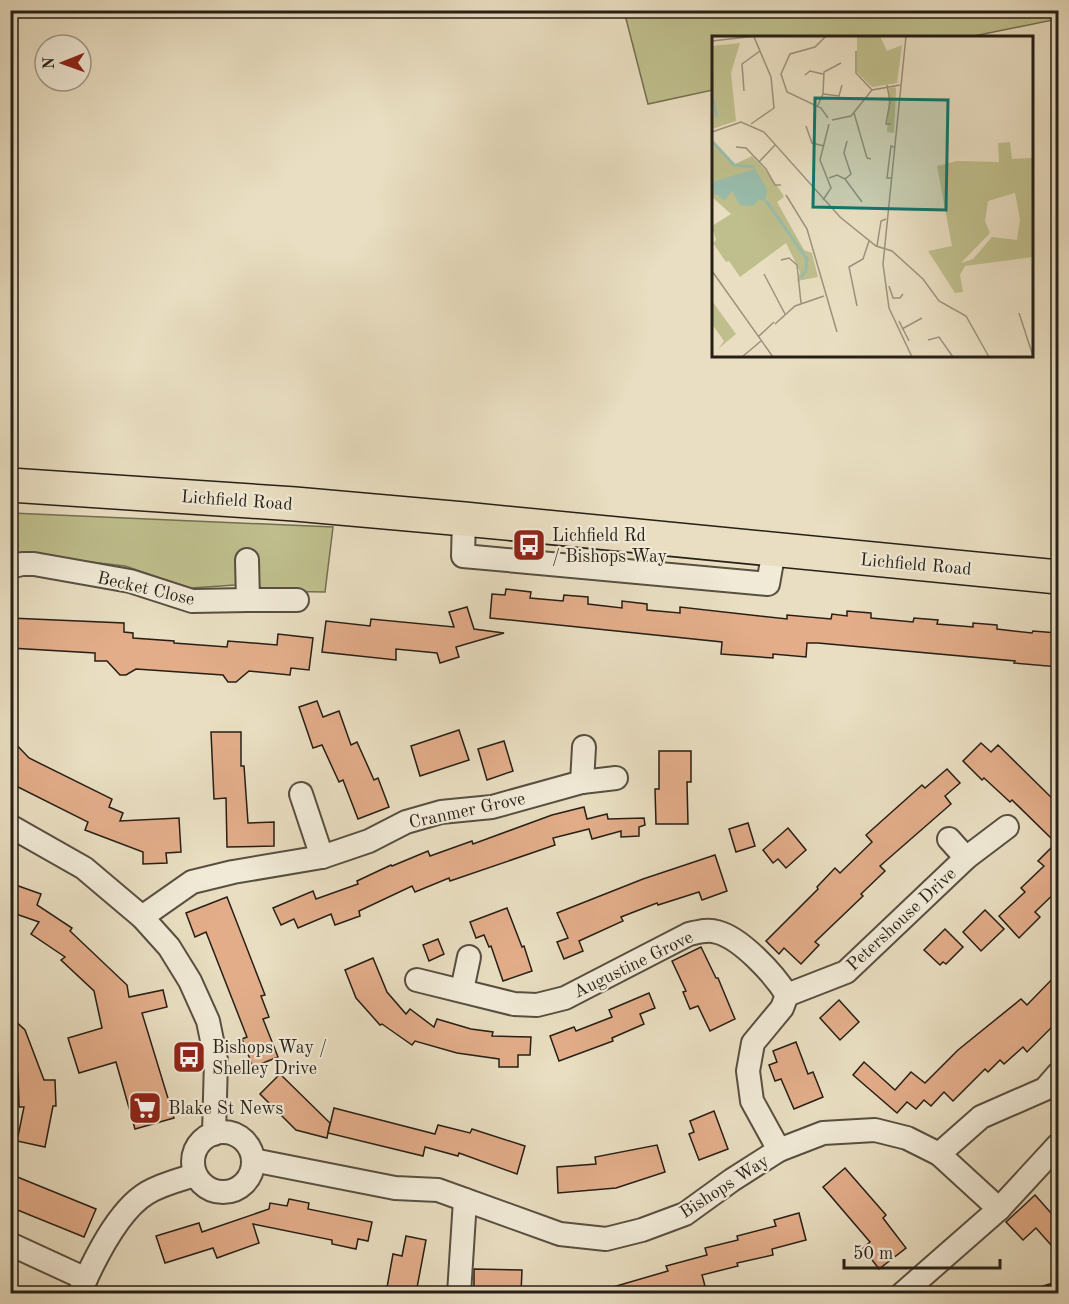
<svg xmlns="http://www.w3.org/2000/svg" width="1069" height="1304" viewBox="0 0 1069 1304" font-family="'Old Standard TT',serif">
<rect width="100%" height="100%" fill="#e9dec1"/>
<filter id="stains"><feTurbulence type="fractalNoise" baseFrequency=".00333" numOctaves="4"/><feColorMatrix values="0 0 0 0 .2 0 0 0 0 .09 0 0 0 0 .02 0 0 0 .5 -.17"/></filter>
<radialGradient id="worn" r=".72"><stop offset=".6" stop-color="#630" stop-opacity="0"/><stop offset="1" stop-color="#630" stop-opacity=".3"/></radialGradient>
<g fill="#bfbf8d" stroke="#736f52" stroke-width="1.5">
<path d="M1058,10V19L969,37L714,38L713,90L648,104L624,11Z"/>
<path d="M11,513L333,527L325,592L264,591L255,581L238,577L235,585L191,588L125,566L38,556H11Z"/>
</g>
<g fill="#e3ad8a" stroke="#271f16" stroke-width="1.5">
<path d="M506,589L531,592L530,598L563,601L564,595L588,597V604L622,608V601L647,604V610L680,613V607L787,619V615L831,619L832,614L847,616V611L871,613V618L913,622L914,618L938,620L937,624L973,627V623L997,625V629L1032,633L1033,631L1057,633L1056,637H1059V667L1014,663L1015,661L818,643H807L806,657L773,654V658L721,654L722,642L490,618L492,594L505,595Z"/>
<path d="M467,607L474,629L504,633L456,647L459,657L440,663L437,653L396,649V660L322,652L326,621L370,626L371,619L454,627L449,612Z"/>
<path d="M10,618L124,623V632L133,633V638L174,641V643L227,647L228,641L277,645L278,634L313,638L309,670L291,668L290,675L249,671L236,682H228L223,675L136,669L126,675H120L107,661H95V653L10,648Z"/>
<path d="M317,701L323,717L339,711L351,745L357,742L374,780L378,778L389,807L358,819L343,780L339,782L322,745L313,748L299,707Z"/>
<path d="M459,730L469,760L420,776L411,746Z"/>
<path d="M211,732H241V766H244L248,823L274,822V846L227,847L226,798L214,799Z"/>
<path d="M10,738L29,758L112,799L109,807L123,813L120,821L179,818L181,852L166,853L167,863L143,864V852L85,830L88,822L10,783Z"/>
<path d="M504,741L513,771L487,780L478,749Z"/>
<path d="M981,743L991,752L998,745L1059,805V889L1035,912L1040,917L1019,938L999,916L1025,892L1021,888L1044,866L1038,861L1056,843L1012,800L1010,802L984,778L982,780L963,761Z"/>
<path d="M659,751H691V782H687L688,824H656L655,789H659Z"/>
<path d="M947,769L960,783L945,796L951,804L880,866L885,871L861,894L863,896L815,942L819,945L801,964L784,948L779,954L766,941L818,889L817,887L835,868L840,873L872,842L866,835L922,785L925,788Z"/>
<path d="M584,807L587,819L607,814L608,819L644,818L645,825L639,827V836L621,837V831L592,839L589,829L553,838L555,845L450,881L449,878L415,892L412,886L359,911L360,916L335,925L331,914L298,928L294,919L281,925L273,908L313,891L316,899L358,884L357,881L391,865L392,866L428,851L430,856L472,841L473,844L552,815Z"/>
<path d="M748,823L755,846L736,852L729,829Z"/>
<path d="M788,828L806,850L786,868L778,859L773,863L763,850Z"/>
<path d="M715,855L727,891L702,900L699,892L658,905L657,903L621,917L623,921L579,941L583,951L564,959L557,942L568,938L557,913L643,879Z"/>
<path d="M10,883L41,894L37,905L72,928L70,931L127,985L129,997L163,990L167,1007L142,1013L174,1118L135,1129L116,1062L79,1073L68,1038L102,1028L94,991L61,960L65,957L31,934L39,922L10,912Z"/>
<path d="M227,897L265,995L261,996L269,1017L263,1019L278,1057L253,1067L242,1039L247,1037L206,932L195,937L186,913Z"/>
<path d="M507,908L522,947L524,946L532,971L503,981L491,946L489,947L484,935L476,938L470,922Z"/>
<path d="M985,910L1004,929L981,951L963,932Z"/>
<path d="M945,929L963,947L946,964L943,962L940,965L924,950Z"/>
<path d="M438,939L444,954L429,961L423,945Z"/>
<path d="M701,947L716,978H718L735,1019L710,1031L698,1006L690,1009L683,992L686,991L672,961Z"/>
<path d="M373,958L387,992L406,1014L410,1009L434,1027L437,1019L471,1029L493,1032L492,1036L531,1037L530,1055H518V1067H499V1059L457,1053L415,1041L412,1045L382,1024L380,1025L356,998L345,970Z"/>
<path d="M1059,972V1020L1027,1052L1023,1047L1004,1064L1000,1060L988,1072L985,1069L953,1101L944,1092L931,1106L924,1100L916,1109L907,1102L897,1113L853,1075L864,1062L895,1090L911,1072L925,1083L958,1050L1021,999L1027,1005Z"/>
<path d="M649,993L655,1008L640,1014L644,1024L612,1038L613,1041L559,1061L550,1036L574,1027L576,1031L612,1017L609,1010Z"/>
<path d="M839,1000L859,1022L840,1040L820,1018Z"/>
<path d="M10,1016L25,1030L44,1080H55L56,1106H53L45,1147L17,1141L24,1107H19L18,1074L10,1077Z"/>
<path d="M796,1042L808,1074L813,1072L823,1097L794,1109L781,1079L775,1081L769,1065L777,1062L773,1051Z"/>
<path d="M280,1074L330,1123L327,1138L296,1130L260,1094Z"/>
<path d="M334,1108L435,1134L438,1125L470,1133L472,1129L525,1146L517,1174L459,1153L458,1156L425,1147L423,1156L328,1133Z"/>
<path d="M714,1111L728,1149L699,1160L689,1134L694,1132L690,1121Z"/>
<path d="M657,1145L665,1172L616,1188L558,1193L557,1167L596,1164L595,1157Z"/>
<path d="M845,1168L886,1215L883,1218L906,1248L879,1269L863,1248L870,1242L823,1187Z"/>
<path d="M10,1174L96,1209L84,1237L10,1207Z"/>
<path d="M1035,1195L1059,1222V1254L1036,1228L1023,1240L1006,1222Z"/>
<path d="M289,1199L309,1203L308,1209L372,1222L368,1241L358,1239L356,1249L332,1244V1240L253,1224L259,1243L217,1258L213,1248L165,1263L156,1236L199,1223L202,1232L269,1209L270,1203L287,1206Z"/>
<path d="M799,1213L806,1240L772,1249L773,1255L737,1263L738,1266L702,1275L705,1286L677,1293H607L606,1289L668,1271L666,1266L707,1255L705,1248L738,1240L737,1236L776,1226L774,1220Z"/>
<path d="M406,1236L426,1240L416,1293H386L393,1254L402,1256Z"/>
<path d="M474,1269L522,1270L521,1293H485V1292H474Z"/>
</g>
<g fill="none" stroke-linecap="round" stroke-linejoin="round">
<defs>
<g id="street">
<path d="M464,519L463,556L768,584L774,550"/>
<path d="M10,567L22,564H34L130,581L192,601L248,600L247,560"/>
<path d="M248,600H297"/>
<path d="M582,782L616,778"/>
<path d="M301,794L322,857"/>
<path d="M10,826L84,868L142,917L169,947L190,981L208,1021L216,1060L214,1134"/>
<path d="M949,839L966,858"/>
<path d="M142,917L192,882L233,872L322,857L369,841L406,822L441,812L492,807L582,782L584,747"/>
<path d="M417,980L514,1004L537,1005L565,998L689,934C698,932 708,929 717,932C741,938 774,974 787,995L782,1008L753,1043L748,1071L752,1101L779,1150"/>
<path d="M462,990L469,957"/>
<path d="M787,995L846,972L966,858L1007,827"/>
<circle cx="223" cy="1162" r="30"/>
<path d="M939,1154L981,1117L1045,1089L1058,1074"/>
<path d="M253,1160L395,1188L438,1190L560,1234L606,1239L642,1230L685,1214L732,1180L779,1150L823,1133L875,1130L907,1138L939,1154L999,1209"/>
<path d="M10,1244L86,1279"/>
<path d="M79,1294C93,1262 117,1211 147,1193C162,1184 179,1180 195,1175"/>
<path d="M459,1294L465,1200"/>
<path d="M902,1294L999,1209L1058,1145"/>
</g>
<path id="primary" d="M10,485L295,504L464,519L1058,577"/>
</defs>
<use href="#street" stroke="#584f41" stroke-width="26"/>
<use href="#primary" stroke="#271f16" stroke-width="36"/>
<use href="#street" stroke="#f1ead7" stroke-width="22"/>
<use href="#primary" stroke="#e9dec1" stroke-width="33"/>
<path stroke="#271f16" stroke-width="4.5" stroke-dasharray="10 10" stroke-linecap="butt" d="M1023,1294L1058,1283"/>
</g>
<defs>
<symbol id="bus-square" viewBox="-11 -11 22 22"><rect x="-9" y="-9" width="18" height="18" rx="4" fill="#8f2418" stroke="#f1ead7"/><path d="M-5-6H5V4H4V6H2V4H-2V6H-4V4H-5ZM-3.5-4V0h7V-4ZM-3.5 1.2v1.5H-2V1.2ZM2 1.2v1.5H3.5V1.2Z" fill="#fff"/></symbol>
<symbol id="supermarket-square" viewBox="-11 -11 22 22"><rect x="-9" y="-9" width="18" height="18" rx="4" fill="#8f2418" stroke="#f1ead7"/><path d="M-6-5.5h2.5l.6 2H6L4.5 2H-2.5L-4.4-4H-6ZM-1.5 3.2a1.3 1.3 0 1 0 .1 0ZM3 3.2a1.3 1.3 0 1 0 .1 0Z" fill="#fff"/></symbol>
</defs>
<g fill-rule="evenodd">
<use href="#bus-square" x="510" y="526" width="38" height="38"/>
<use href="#bus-square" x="170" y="1038" width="38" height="38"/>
<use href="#supermarket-square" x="126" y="1089" width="38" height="38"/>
</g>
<g text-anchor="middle" stroke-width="4.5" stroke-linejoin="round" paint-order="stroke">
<g font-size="18" fill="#271f16" stroke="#f1ead7">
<text transform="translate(237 500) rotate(4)" y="6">Lichfield Road</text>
<text transform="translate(916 564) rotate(5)" y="6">Lichfield Road</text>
<text transform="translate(146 588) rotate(13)" y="6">Becket Close</text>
<text transform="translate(467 810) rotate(-12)" y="6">Cranmer Grove</text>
<text transform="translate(901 919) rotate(-43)" y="6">Petershouse Drive</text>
<text transform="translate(633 964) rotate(-26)" y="6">Augustine Grove</text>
<text transform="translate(724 1186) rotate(-33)" y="6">Bishops Way</text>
</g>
<g font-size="18" fill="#271f16" stroke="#f1ead7" text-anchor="start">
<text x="552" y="541">Lichfield Rd<tspan x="552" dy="21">/ Bishops Way</tspan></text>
<text x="212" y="1053">Bishops Way /<tspan x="212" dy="21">Shelley Drive</tspan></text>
<text x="168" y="1114">Blake St News</text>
</g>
</g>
<g transform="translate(712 36)">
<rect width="321" height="321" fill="#e9dec1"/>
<path d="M145,0H168L175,15L190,9L185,47L160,51L145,36ZM28,7L19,37L24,85L0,93V10ZM183,51L184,53L182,97L175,96L177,52ZM0,105L21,129L40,120L56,137L70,157L72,161L65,166L92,214L100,217L106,241L85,245L88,236L74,207L28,241L17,225L14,226L1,207L4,204L0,190L19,178L0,161ZM298,106L300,123L321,122V221L253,230L248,239L251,256L243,257L216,215L240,210L225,130L245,125L287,126L286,107ZM303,157L308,183L305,204L280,201L261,223L249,227L278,197L273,185L276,165ZM0,265L24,298L6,313L12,305L0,288Z" fill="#bfbf8d" fill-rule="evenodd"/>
<path d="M43,133L55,153L53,166L47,163L41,170L28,169L20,155L13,164L0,156V146Z" fill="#99bdad"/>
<path fill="none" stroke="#99bdad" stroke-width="3" d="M0,59L5,81M0,105L22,129L42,131M54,165L95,223L94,234L89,242"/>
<path fill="none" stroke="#9b927d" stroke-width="1.5" d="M114,0L103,11L78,18L69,38L75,56L109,72L116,82M194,0L171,228L177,272L200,321M0,5L44,0M144,15V37L160,54M93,39L98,35L111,38M175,49L178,66L174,88H179M32,55L30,28L48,15M111,58L127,60L130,49M105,71L111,58L112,36L129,27M142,77L155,122L159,123M120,84L139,80L160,54L188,49M39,88L62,72L59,41L42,1M94,90L100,107L112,110M0,96L29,86L52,96L128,181L164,210L180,215L211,243L227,265L254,280L277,321M24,111L34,112L54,133L63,149H69M47,126L63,109M117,142L125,139L133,143L139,138L132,117L135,105M179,142H175L179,110L182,111M133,143L150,166M74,159L95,193L125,296M111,164L119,152L108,124L117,88M165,210L169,185L174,183M69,224L77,222L85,229L89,267M0,235L61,321M52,238L73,278M177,250L181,262H188L191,258M145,270L137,231L151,223L157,205M307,277L321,320M187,285L197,305M63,288L83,270L112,260M190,293L210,282M46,301L62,286M216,304L227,301L241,321M30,321L49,305"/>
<path fill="#0f766e" fill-opacity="0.15" stroke="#0f766e" stroke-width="3" d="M103,62L236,64L234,174L101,171Z"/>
<rect width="321" height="321" fill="none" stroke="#271f16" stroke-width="3"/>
</g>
<rect width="1069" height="1304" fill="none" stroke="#e9dec1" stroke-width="36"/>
<rect x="12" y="12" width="1045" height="1280" fill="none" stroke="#271f16" stroke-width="3"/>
<rect x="18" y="18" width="1033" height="1268" fill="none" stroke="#271f16" stroke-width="1.5"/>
<g transform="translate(63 63) rotate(269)"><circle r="28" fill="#f1ead7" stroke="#a0998a" stroke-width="1.5"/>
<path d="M0-4.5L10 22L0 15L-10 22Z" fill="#8f2418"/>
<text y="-9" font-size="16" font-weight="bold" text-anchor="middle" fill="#271f16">N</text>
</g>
<path d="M844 1259v9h156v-9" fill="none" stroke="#271f16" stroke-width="3"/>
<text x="853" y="1259" font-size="18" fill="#271f16" stroke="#f1ead7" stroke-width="4.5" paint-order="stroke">50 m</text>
<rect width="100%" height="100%" filter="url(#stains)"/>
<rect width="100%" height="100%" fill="url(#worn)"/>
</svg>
